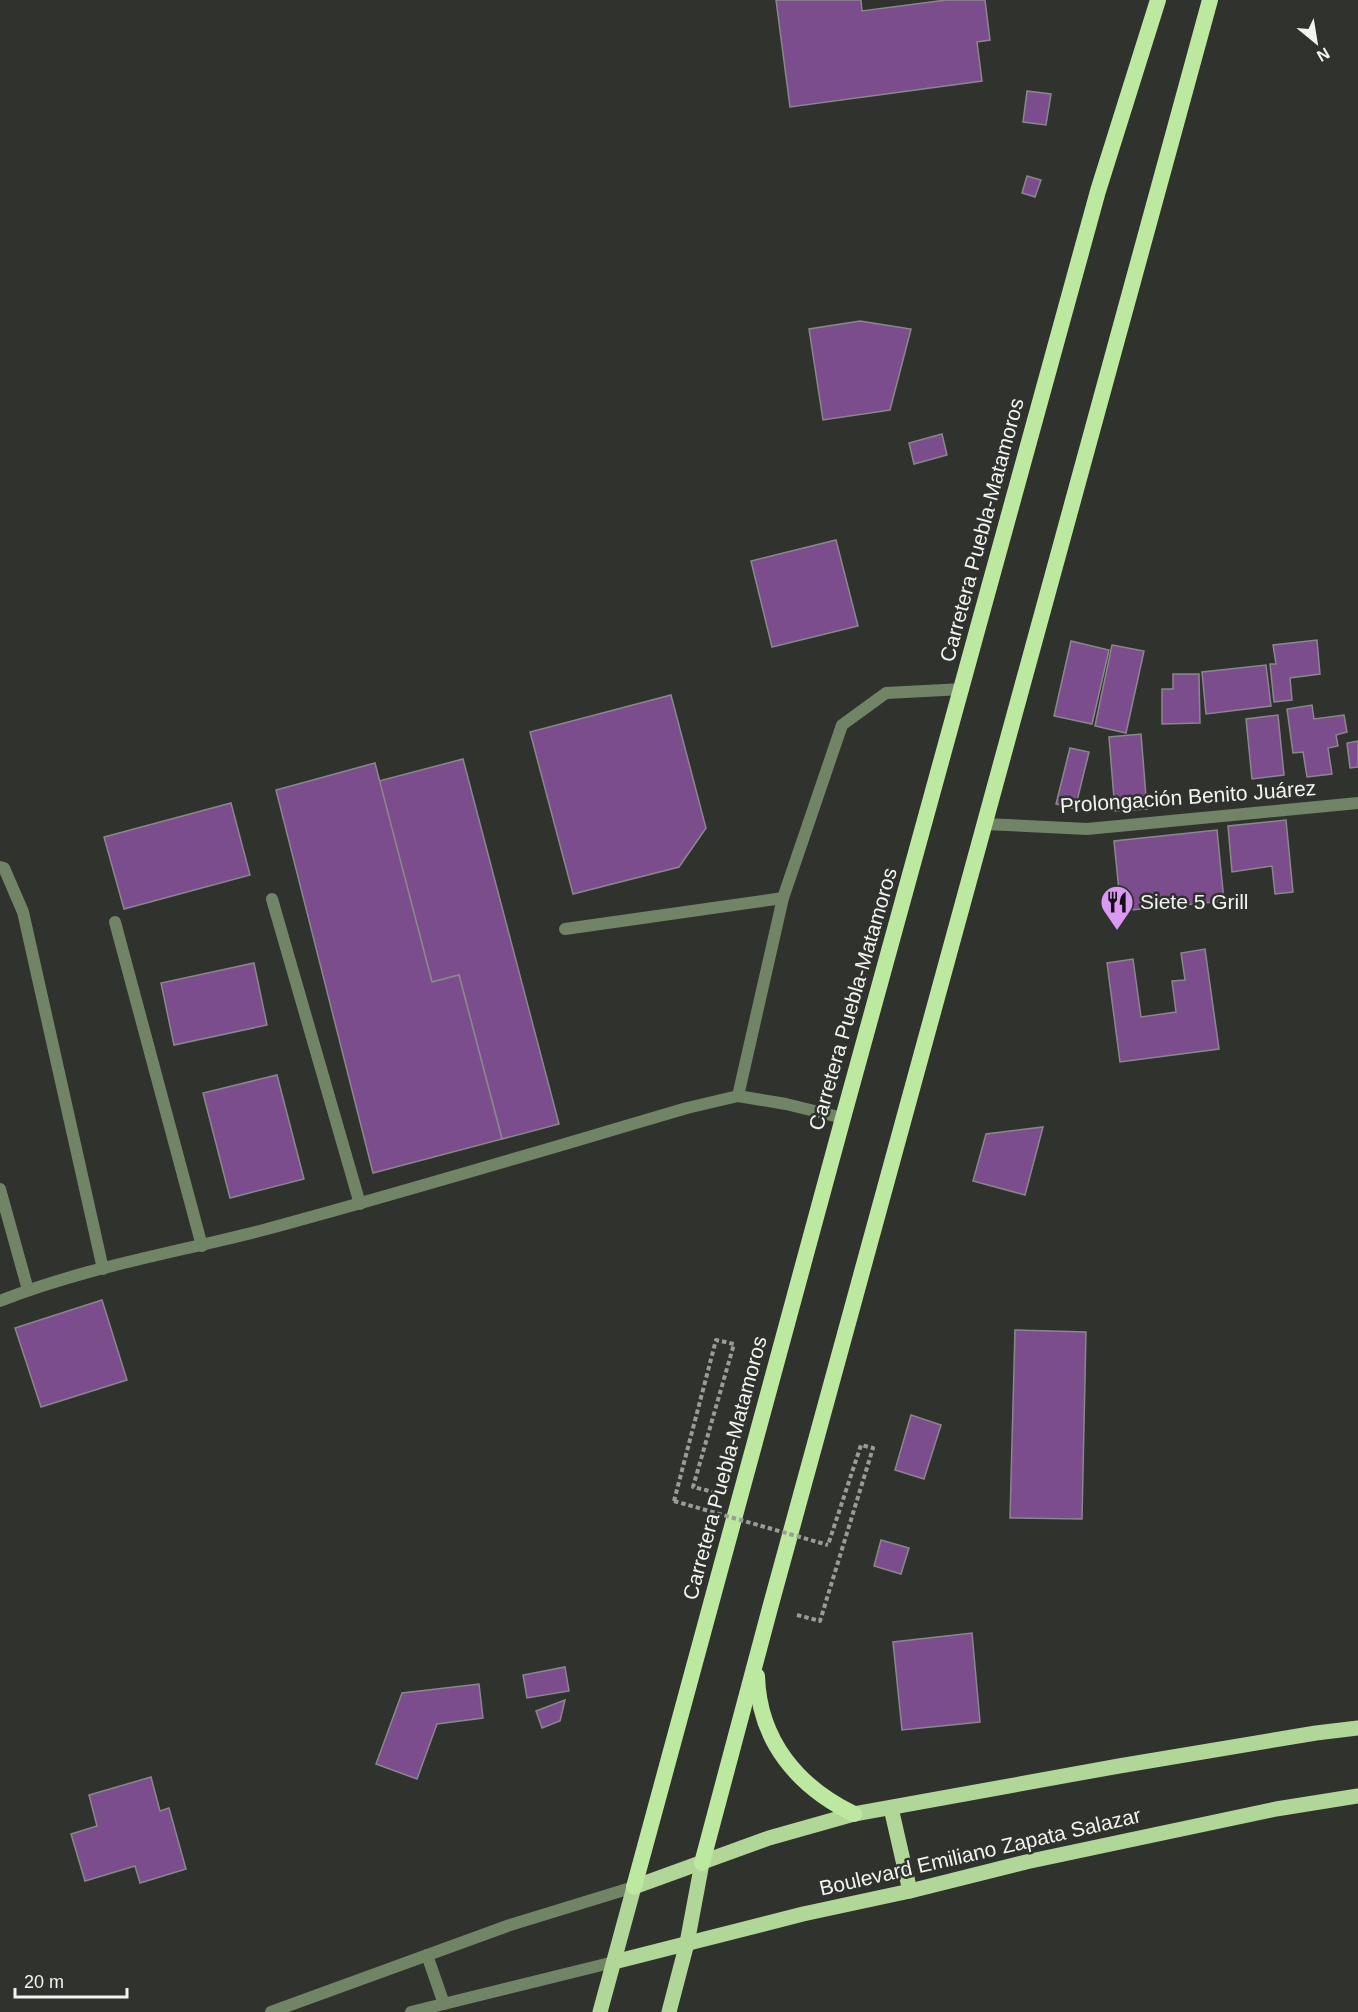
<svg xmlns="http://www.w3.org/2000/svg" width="1358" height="2012" viewBox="0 0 1358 2012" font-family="Helvetica,sans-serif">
<rect width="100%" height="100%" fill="#2f322d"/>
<g fill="#7c4d8d" stroke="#8a878c" stroke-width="1.5">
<path d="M776,0H861L862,11L946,0H985L990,40L977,42L982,81L790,107Z"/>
<path d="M1027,91L1051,94L1046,125L1023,122Z"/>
<path d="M1027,176L1041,180L1035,197L1022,193Z"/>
<path d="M860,321L911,329L890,410L823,420L809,329Z"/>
<path d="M942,434L947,455L914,464L909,443Z"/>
<path d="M836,540L858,626L772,647L751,561Z"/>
<path d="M1317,640L1320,674L1290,678L1292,700L1274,702L1270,664H1276L1273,645Z"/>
<path d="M1071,641L1109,650L1092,724L1054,716Z"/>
<path d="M1112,645L1144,651L1126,733L1095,726Z"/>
<path d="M1266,665L1271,706L1206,714L1202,672Z"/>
<path d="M1173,674H1199L1200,723L1162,724V689H1173Z"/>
<path d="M671,695L706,828L679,867L573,894L530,732Z"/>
<path d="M1312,705L1314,719L1344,715L1347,732L1336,735L1338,746L1328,748L1332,774L1307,777L1303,752L1293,753L1287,709Z"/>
<path d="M1278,715L1284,775L1252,779L1246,719Z"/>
<path d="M1141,734L1147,809L1115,811L1109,737Z"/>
<path d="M1358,741V767L1350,768L1347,743Z"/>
<path d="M1070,748L1089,752L1075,809L1056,804Z"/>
<path d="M463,759L559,1124L502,1139L459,975L432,982L379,781Z"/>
<path d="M375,763L432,982L459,975L502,1139L373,1173L276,790Z"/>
<path d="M231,803L250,875L124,909L104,837Z"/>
<path d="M1286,820L1293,892L1275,894L1272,866L1232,872L1228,826Z"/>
<path d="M1217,830L1224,901L1121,911L1114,841Z"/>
<path d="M1205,949L1219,1049L1120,1062L1107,963L1133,959L1141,1017L1176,1012L1172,981L1185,980L1181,953Z"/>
<path d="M254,963L267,1025L174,1045L161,983Z"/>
<path d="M277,1075L304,1179L230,1198L203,1093Z"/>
<path d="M1043,1127L1025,1195L973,1181L986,1134Z"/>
<path d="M102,1300L127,1380L41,1407L15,1328Z"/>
<path d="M1015,1330L1086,1332L1082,1519L1010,1518Z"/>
<path d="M911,1415L941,1425L924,1479L895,1470Z"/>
<path d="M881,1540L909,1548L901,1574L874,1566Z"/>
<path d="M972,1633L980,1722L902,1730L893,1642Z"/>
<path d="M565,1667L569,1691L527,1698L523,1675Z"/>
<path d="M479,1684L483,1718L437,1724L417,1779L376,1764L402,1693Z"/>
<path d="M565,1700L560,1721L542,1728L536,1711Z"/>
<path d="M151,1777L160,1811L169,1808L186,1869L140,1883L135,1866L85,1881L71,1834L97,1826L89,1795Z"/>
</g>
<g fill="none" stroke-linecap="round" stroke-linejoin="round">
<g stroke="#999c98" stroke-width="4" stroke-dasharray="4.5 3" stroke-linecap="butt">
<path d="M674,1501L716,1340L734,1344L693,1487L714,1492"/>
<path d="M797,1615L820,1621L873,1448L861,1445L828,1545"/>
</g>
<g stroke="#718465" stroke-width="12">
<path d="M0,867L4,868L23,912L103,1269"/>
<path d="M272,899L360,1204"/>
<path d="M115,922L202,1246"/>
<path d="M565,929L783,898"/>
<path d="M738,1096L783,898L842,725L886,693L963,689"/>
<path d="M0,1189L28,1290"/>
<path d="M0,1301C85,1267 179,1252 267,1229C408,1191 547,1149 687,1108L738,1096L786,1104L843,1118"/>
</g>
<path stroke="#718465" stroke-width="12" d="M985,824L1087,829L1358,803"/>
<g stroke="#718465" stroke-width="12">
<path d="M427,1955L444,2004"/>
<path d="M271,2012L510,1925L634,1887"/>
<path d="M411,2012L614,1962"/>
</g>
<g stroke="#b0d797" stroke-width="15">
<path d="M891,1808L910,1891"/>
<path d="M614,1962L803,1914L910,1891L1026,1862L1276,1809L1358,1796"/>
<path d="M600,2012L634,1887L769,1838L854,1814L1119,1766L1316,1733L1358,1728"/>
<path d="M669,2012L687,1943L702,1863"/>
</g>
<g stroke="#bce8a0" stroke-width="16">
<path d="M757,1676C759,1741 798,1787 854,1814"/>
<path d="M702,1863L770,1608L1210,0"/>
<path d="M634,1887L843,1118L1098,191L1158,0"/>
</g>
<path stroke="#999c98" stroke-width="4" stroke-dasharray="4.5 3" stroke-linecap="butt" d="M674,1501L828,1545"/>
</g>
<defs>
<symbol id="restaurant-pin" viewBox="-11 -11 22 30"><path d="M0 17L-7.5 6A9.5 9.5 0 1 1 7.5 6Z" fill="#dc99f4" stroke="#2f322d"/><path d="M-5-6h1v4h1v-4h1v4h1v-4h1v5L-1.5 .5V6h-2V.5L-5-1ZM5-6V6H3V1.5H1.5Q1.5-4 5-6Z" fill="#111"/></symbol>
</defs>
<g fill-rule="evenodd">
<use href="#restaurant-pin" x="1098" y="883" width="38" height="52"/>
</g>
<g text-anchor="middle" stroke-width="5" stroke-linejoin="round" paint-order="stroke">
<g font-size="21" fill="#f2f4f1" stroke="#2f322d">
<text transform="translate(982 530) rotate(-75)" y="7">Carretera Puebla-Matamoros</text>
<text transform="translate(1188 797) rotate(-4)" y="7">Prolongación Benito Juárez</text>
<text transform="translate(853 999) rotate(-74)" y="7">Carretera Puebla-Matamoros</text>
<text transform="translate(725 1468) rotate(-75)" y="7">Carretera Puebla-Matamoros</text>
<text transform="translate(980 1852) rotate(-13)" y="7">Boulevard Emiliano Zapata Salazar</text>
</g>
<g font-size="21" fill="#f2f4f1" stroke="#2f322d" text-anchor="start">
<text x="1140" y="909">Siete 5 Grill</text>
</g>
</g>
<g transform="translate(1316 42) rotate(150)" stroke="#2f322d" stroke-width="4.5" paint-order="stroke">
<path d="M0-4.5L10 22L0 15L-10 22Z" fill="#f2f4f1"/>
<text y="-9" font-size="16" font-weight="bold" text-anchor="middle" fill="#f2f4f1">N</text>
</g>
<path d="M15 1988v9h112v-9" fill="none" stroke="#f2f4f1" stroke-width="3"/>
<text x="24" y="1988" font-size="18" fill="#f2f4f1" stroke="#2f322d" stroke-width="4.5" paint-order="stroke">20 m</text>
</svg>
